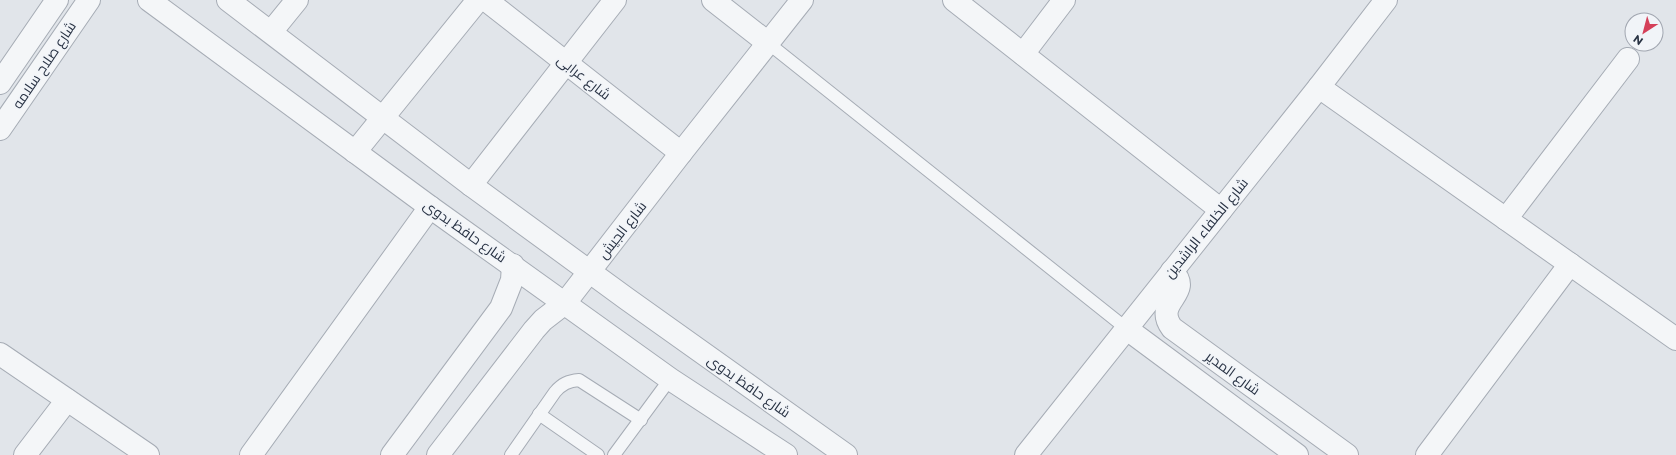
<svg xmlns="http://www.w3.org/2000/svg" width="1676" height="455" viewBox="0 0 1676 455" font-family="Montserrat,Cairo,sans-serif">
<rect width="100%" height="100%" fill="#e1e5ea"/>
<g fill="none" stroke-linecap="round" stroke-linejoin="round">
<defs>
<g id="service">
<path d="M768,43L1127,329"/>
<path d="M539,414L598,455"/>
<path d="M511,455L555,392C562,384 568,381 579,380L641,420"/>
<path d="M614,455L670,379"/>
</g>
<g id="minor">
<path d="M149,0L430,207L670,379L786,455"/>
<path d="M228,0L471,185L627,299L846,455"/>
<path d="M486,0L681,153"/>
<path d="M713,0L768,43"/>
<path d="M954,0L1221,210"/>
<path d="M271,32L297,0"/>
<path d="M1023,54L1064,0"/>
<path d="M0,83L57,0"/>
<path d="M1319,87L1676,339"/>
<path d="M0,129L89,0"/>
<path d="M355,152L478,0"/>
<path d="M471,185L615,0"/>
<path d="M1506,219L1628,59"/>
<path d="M1172,271C1195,294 1152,301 1172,328L1347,455"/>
<path d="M1127,329L1297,455"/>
<path d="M0,354L148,455"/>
<path d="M25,455L67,400"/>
<path d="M251,455L430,207"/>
<path d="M1026,455L1319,87L1386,0"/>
<path d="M1427,455L1570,264"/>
</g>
<g id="tertiary">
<path d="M392,455L501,308L512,280L513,265"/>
<path d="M438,455L534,330L543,320L565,303L681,153L802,0"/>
</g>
</defs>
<use href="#service" stroke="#a6acb5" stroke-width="14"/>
<use href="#minor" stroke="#a6acb5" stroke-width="24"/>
<use href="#tertiary" stroke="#a6acb5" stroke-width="24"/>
<use href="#service" stroke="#f4f6f8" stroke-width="12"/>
<use href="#minor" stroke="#f4f6f8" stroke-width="22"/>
<use href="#tertiary" stroke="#f4f6f8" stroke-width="22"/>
</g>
<g text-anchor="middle" stroke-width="3" stroke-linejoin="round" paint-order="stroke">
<g font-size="14" fill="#283243" stroke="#f1f4f8">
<text transform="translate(44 65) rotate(-56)" y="5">شارع صلاح سلامه</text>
<text transform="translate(584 77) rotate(38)" y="5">شارع عرابى</text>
<text transform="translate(1206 228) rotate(-51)" y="5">شارع الخلفاء الراشدين</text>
<text transform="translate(622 230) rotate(-52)" y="5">شارع الجيش</text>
<text transform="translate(465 231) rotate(35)" y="5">شارع حافظ بدوى</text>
<text transform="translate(1233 373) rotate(36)" y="5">شارع المدير</text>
<text transform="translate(749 386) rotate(35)" y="5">شارع حافظ بدوى</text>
</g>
</g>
<g transform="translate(1644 32) rotate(216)"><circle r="19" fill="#f1f4f8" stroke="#a1a6b0"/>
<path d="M0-3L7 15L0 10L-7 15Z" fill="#d54059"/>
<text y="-6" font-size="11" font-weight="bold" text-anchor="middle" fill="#283243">N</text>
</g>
</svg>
